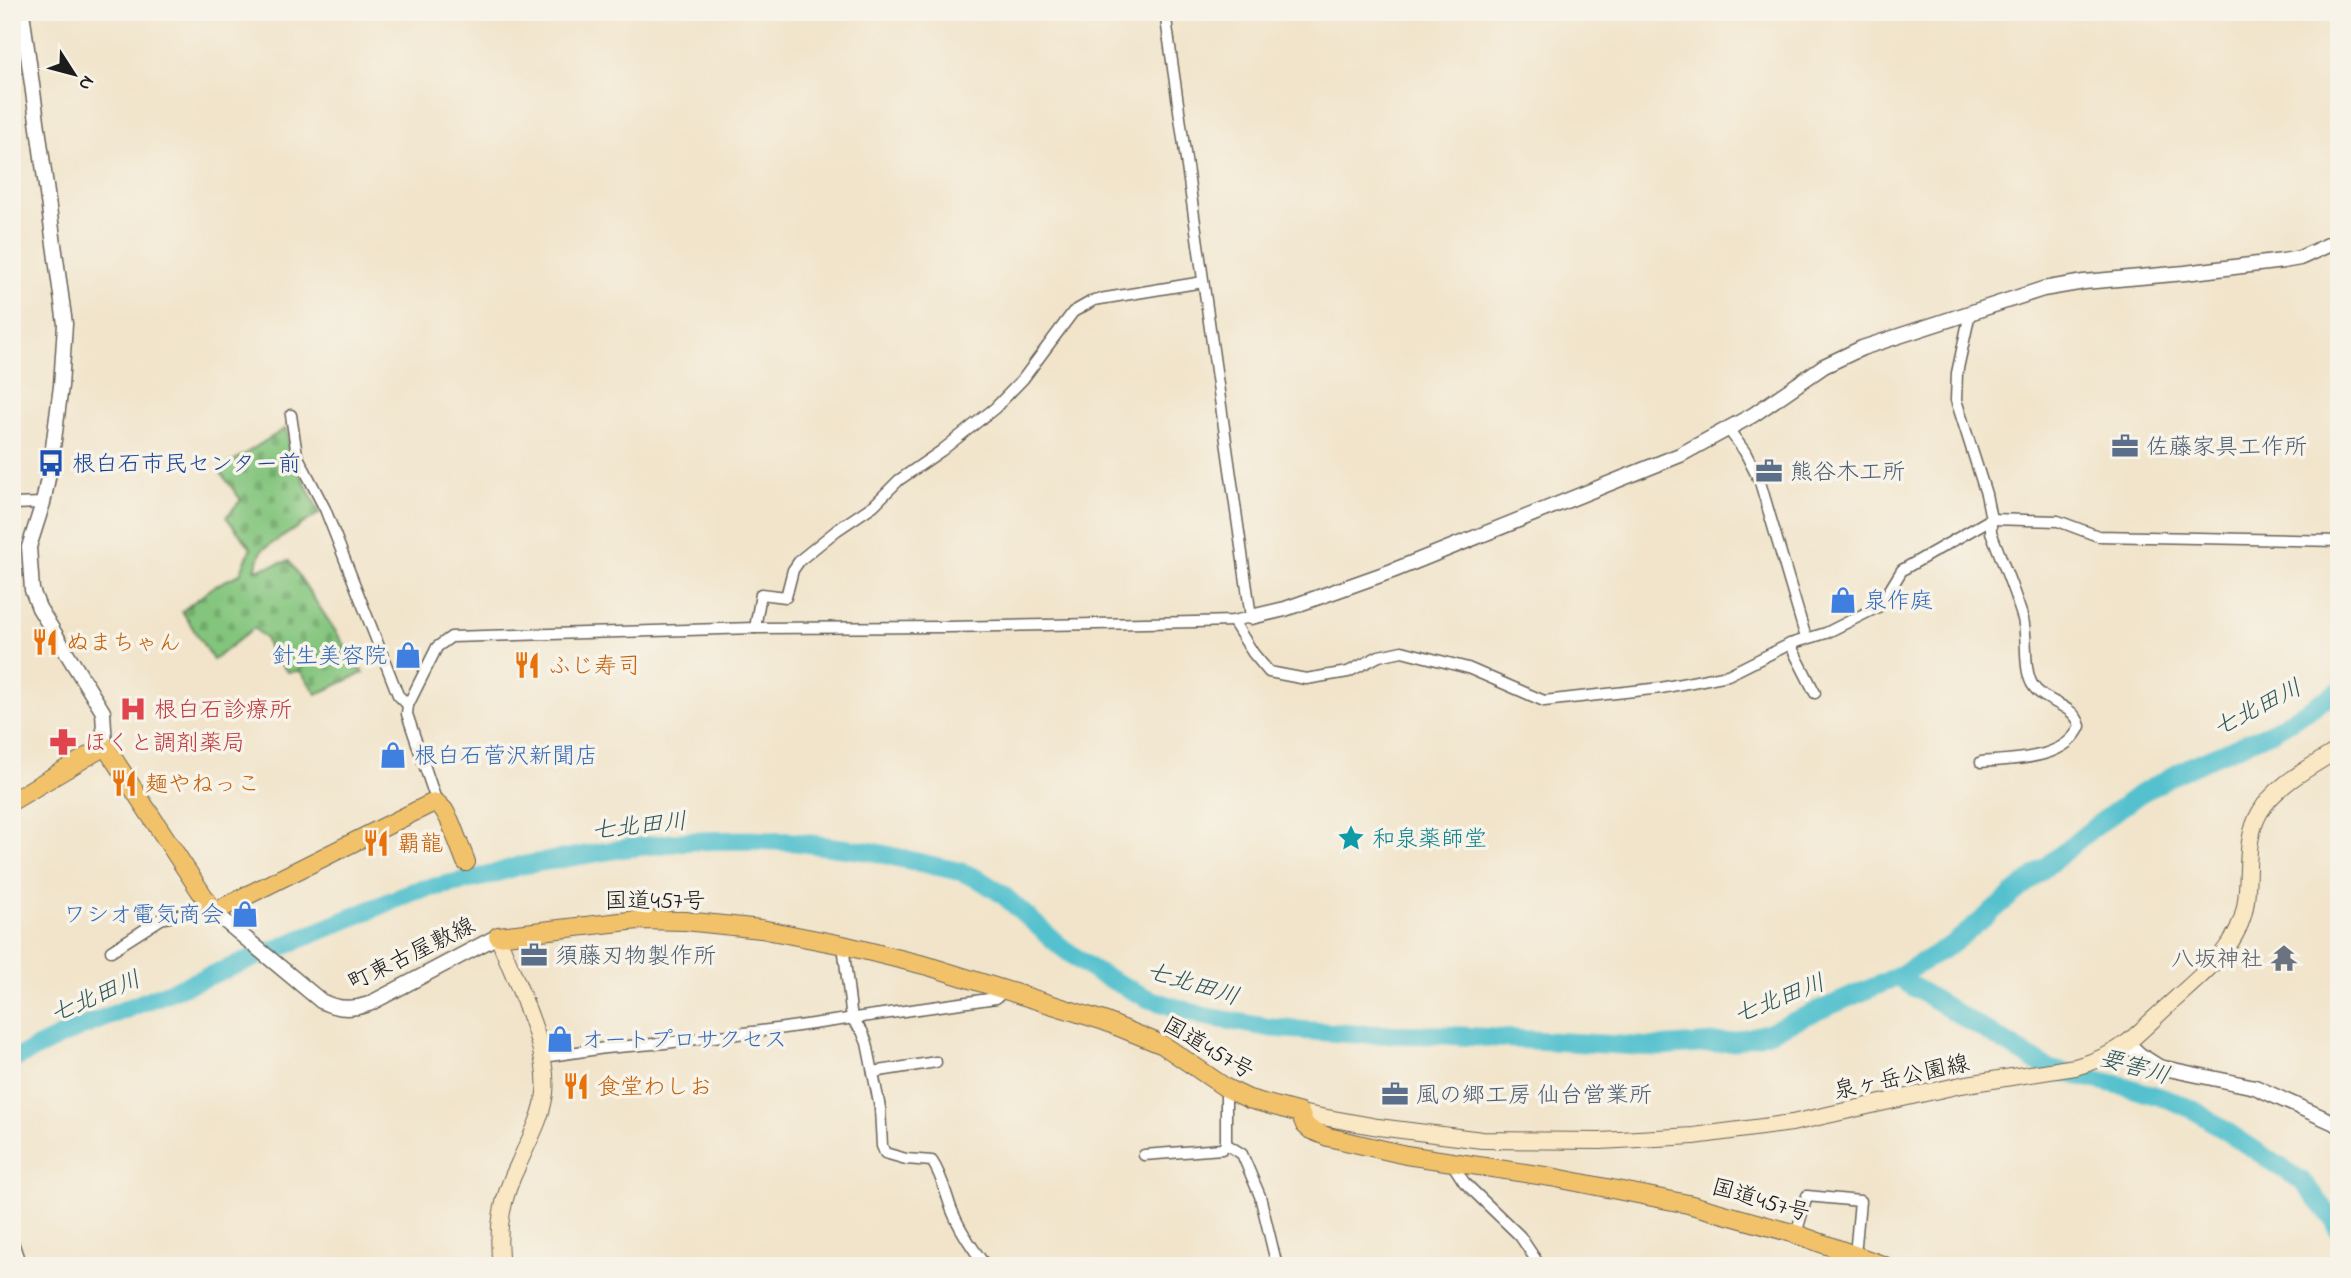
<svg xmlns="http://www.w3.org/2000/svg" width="2351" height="1278" viewBox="0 0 2351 1278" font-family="'Indie Flower','Klee One',sans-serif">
<defs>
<pattern id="cemetery-stones" width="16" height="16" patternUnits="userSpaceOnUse" patternTransform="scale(1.75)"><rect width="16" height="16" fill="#83c57d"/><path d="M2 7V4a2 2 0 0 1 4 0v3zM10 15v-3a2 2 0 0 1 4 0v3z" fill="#71a96b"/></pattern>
</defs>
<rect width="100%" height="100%" fill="#f7f3e8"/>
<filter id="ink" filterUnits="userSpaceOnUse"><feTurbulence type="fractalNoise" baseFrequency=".0143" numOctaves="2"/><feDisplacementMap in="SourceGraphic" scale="14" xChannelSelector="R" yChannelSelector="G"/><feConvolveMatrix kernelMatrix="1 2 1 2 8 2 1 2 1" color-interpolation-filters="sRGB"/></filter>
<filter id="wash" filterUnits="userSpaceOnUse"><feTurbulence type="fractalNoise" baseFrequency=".00686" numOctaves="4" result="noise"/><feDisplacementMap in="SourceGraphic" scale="28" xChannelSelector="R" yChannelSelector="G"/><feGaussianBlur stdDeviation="1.57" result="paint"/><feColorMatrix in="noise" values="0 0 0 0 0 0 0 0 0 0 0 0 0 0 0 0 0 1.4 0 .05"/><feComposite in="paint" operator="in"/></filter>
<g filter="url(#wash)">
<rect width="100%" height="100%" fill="#f1e4ca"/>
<path fill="url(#cemetery-stones)" stroke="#50704c" stroke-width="2" d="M286,428L294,462L320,513L262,550L255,570L289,561L363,673L317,694L300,671L288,672L277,660H273L265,638L254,628L213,660L182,611L216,585L240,574L251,548L226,517L241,500L219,470Z"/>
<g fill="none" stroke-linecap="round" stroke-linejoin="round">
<g stroke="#54c1ce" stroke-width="19">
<path d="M1897,977L2049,1069L2124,1086L2170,1100L2194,1110L2302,1181L2334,1220L2339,1231"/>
<path d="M12,1060L74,1030L279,948L415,891L487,876L518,866L627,848L692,841L748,840L795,842L873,852L962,872L980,880L1002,894L1060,946L1094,971L1149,999L1203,1016L1271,1028L1354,1034L1443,1035L1656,1047L1731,1042L1766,1033L1897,977L1954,943L2093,828L2138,795L2189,767L2273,731L2339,691"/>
</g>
</g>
</g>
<g filter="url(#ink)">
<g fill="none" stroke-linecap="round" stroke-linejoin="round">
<defs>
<g id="minor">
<path d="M1970,313L1957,373L1956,400L1986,494L1991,519V532C2002,561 2014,590 2023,619C2028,639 2023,668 2032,684C2042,703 2074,703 2080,726C2066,760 2013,759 1981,762"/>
<path d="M291,415L297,455L325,509L398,695L408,705"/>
<path d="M1729,430L1745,452L1760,482L1806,638"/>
<path d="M12,504L43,503"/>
<path d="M1233,621L1253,653L1269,672L1306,679L1348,672L1379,656L1402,651L1468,668L1544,701L1661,688L1728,675L1790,644L1826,633L1880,606L1902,570L1991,519L2058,521L2098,536L2339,541"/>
<path d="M755,628L761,594L786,597L793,570L800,560L837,530L874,505L899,480L941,451L995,408L1023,379L1073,312L1094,300L1203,282"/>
<path d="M1790,644L1815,693"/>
<path d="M437,803L407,714L408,705L437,647L451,637L755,628L948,627L1195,622L1233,621L1251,617L1165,12"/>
<path d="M843,945L852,1019L862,1031L867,1043L880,1108L882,1146L885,1153L906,1159L932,1161C942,1176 945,1191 951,1208C959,1229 972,1248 986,1266"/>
<path d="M111,951L161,919L187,913L204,900"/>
<path d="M543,1057L605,1048L665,1043L777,1029L996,998L1005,991"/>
<path d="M873,1072L936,1062"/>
<path d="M1226,1144L1242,1154L1260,1196L1277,1266"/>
<path d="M1144,1155L1222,1149L1226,1144V1088"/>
<path d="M1451,1162L1464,1182L1520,1236L1540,1266"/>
<path d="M1796,1234L1807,1196L1860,1201L1855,1255"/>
<path d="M12,1239L21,1266"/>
</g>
<g id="tertiary">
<path d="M22,12L65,324L61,386L51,463L43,503L29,547L32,590L39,608L103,712L105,746"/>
<path d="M1251,617L1285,609L1392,571L1680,455L1753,415L1824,366L1862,348L2043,289L2084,282L2185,273L2283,261L2300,258L2339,240"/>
<path d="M214,912L321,1001C336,1009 352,1010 369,1004L498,936"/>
<path d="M2127,1043L2140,1055L2159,1067L2255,1087L2339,1125"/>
</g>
<g id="secondary">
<path d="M498,936C514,980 550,1047 545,1093C542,1118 529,1140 519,1163C502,1197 496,1228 501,1266"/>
<path d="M1300,1113L1378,1127L1482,1140L1600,1141L1694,1136L1792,1123L1961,1085L2075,1067C2094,1062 2113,1054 2128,1042C2143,1030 2157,1015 2172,1002C2201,975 2238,948 2245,907C2251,875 2243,841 2260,812C2276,784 2313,766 2339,749"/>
</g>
<g id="trunk">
<path d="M12,801L105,746L214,912L430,804L437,803L444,810L450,821L466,862"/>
<path d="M498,936L638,920L685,921L761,929L843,945L928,966L1104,1021L1163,1045L1226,1088L1249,1099L1300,1113L1305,1125L1311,1130L1328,1137L1406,1155L1551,1177L1688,1204L1796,1234L1885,1266"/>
</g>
</defs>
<use href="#minor" stroke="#676259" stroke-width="13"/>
<use href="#tertiary" stroke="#676259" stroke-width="17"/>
<use href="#secondary" stroke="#676259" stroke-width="18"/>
<use href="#trunk" stroke="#676259" stroke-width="20"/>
<use href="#minor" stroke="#fff" stroke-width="10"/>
<use href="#tertiary" stroke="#fff" stroke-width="14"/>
<use href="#secondary" stroke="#fae7c3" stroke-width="16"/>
<use href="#trunk" stroke="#f2c26a" stroke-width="18"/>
</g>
</g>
<defs>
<symbol id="office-bare" viewBox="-9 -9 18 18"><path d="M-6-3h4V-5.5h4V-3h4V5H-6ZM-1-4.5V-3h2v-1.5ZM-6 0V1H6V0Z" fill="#5c6f8a" stroke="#f7f3e8" stroke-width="2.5" paint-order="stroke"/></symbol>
<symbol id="bus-bare" viewBox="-9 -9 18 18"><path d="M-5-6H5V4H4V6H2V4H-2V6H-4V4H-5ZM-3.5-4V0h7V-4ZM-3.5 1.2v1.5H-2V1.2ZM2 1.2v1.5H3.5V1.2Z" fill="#1a4fb4" stroke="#f7f3e8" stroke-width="2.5" paint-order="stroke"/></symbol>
<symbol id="shop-bare" viewBox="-9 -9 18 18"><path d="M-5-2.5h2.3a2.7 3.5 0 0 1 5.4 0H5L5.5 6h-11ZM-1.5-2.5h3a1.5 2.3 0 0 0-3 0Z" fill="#3f7fe0" stroke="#f7f3e8" stroke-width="2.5" paint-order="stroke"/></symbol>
<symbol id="restaurant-bare" viewBox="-9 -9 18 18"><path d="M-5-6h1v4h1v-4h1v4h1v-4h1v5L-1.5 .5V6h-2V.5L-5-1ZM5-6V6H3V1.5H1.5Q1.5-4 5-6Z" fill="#e8710a" stroke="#f7f3e8" stroke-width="2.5" paint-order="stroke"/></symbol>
<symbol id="hospital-bare" viewBox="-9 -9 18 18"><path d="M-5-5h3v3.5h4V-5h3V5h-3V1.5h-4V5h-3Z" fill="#e0444e" stroke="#f7f3e8" stroke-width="2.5" paint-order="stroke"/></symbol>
<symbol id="pharmacy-bare" viewBox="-9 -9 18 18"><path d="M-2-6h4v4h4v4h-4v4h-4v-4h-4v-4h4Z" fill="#e0444e" stroke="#f7f3e8" stroke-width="2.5" paint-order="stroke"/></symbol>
<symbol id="sight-bare" viewBox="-9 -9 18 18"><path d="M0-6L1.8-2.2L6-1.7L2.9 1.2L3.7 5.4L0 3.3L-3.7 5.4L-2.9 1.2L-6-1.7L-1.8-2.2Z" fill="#0f9aa8" stroke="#f7f3e8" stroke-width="2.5" paint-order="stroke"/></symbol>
<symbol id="temple-bare" viewBox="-9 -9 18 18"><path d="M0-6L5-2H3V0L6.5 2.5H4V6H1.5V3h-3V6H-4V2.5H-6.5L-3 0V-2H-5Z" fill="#6b7280" stroke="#f7f3e8" stroke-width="2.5" paint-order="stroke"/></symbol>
</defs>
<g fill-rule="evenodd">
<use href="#office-bare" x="2106" y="427" width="38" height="38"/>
<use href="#bus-bare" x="32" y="444" width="38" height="38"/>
<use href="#office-bare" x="1750" y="452" width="38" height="38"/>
<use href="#shop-bare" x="1824" y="581" width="38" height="38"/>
<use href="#restaurant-bare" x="26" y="623" width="38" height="38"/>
<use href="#shop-bare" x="389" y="636" width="38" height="38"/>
<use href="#restaurant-bare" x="508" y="646" width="38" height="38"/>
<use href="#hospital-bare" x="114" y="690" width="38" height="38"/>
<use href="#pharmacy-bare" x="44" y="723" width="38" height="38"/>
<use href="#shop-bare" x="374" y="736" width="38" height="38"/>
<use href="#restaurant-bare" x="105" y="764" width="38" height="38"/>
<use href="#sight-bare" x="1332" y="819" width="38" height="38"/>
<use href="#restaurant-bare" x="357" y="824" width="38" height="38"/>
<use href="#shop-bare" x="226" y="895" width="38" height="38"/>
<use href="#office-bare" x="515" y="936" width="38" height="38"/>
<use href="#temple-bare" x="2265" y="939" width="38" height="38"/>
<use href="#shop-bare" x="541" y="1020" width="38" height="38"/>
<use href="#restaurant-bare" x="557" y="1067" width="38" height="38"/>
<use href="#office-bare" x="1376" y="1075" width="38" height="38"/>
</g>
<g text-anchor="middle" stroke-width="7" stroke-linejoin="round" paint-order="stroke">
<g font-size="23" fill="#4e5e75" stroke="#f7f3e8" text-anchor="start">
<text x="2146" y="454">佐藤家具工作所</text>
<text x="1790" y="479">熊谷木工所</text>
<text x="555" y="963">須藤刃物製作所</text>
<text x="1416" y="1102">風の郷工房 仙台営業所</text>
</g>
<g font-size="23" fill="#164399" stroke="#f7f3e8" text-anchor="start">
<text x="72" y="471">根白石市民センター前</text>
</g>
<g font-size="23" fill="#366cbe" stroke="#f7f3e8" text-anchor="start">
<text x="1864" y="608">泉作庭</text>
<text x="387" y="663" text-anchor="end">針生美容院</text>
<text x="414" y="763">根白石菅沢新聞店</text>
<text x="224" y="922" text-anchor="end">ワシオ電気商会</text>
<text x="581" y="1047">オートプロサクセス</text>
</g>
<g font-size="23" fill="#c56008" stroke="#f7f3e8" text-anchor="start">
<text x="66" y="650">ぬまちゃん</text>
<text x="548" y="673">ふじ寿司</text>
<text x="145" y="791">麺やねっこ</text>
<text x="397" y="851">覇龍</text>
<text x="597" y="1094">食堂わしお</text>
</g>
<g font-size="23" fill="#be3a42" stroke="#f7f3e8" text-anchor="start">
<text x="154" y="717">根白石診療所</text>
<text x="84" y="750">ほくと調剤薬局</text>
</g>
<g font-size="23" fill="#0d838f" stroke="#f7f3e8" text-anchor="start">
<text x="1372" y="846">和泉薬師堂</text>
</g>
<g font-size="23" fill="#1c1c1c" stroke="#f7f3e8">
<text x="655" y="908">国道457号</text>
<text transform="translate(411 953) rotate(-26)" y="8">町東古屋敷線</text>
<text transform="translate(1209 1047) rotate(30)" y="8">国道457号</text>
<text transform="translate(1901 1076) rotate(-12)" y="8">泉ヶ岳公園線</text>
<text transform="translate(1761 1199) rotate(16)" y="8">国道457号</text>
</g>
<g font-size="23" fill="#5b616d" stroke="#f7f3e8" text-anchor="end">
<text x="2263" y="966">八坂神社</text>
</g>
<g font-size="24" font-style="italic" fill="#30565a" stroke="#f7f3e8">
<text transform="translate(2257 707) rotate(-27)" y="8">七北田川</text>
<text transform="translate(639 825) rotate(-6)" y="8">七北田川</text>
<text transform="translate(1193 983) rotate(17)" y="8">七北田川</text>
<text transform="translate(95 996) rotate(-23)" y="8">七北田川</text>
<text transform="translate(1779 998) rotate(-21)" y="8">七北田川</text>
<text transform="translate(2135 1066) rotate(16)" y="8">要害川</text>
</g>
</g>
<rect width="2351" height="1278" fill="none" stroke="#f7f3e8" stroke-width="42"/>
<g transform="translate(74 74) rotate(126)" stroke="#f7f3e8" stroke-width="5" paint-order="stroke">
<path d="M0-5L12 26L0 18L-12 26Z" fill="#1c1c1c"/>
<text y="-10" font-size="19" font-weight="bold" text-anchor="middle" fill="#1c1c1c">N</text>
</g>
</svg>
